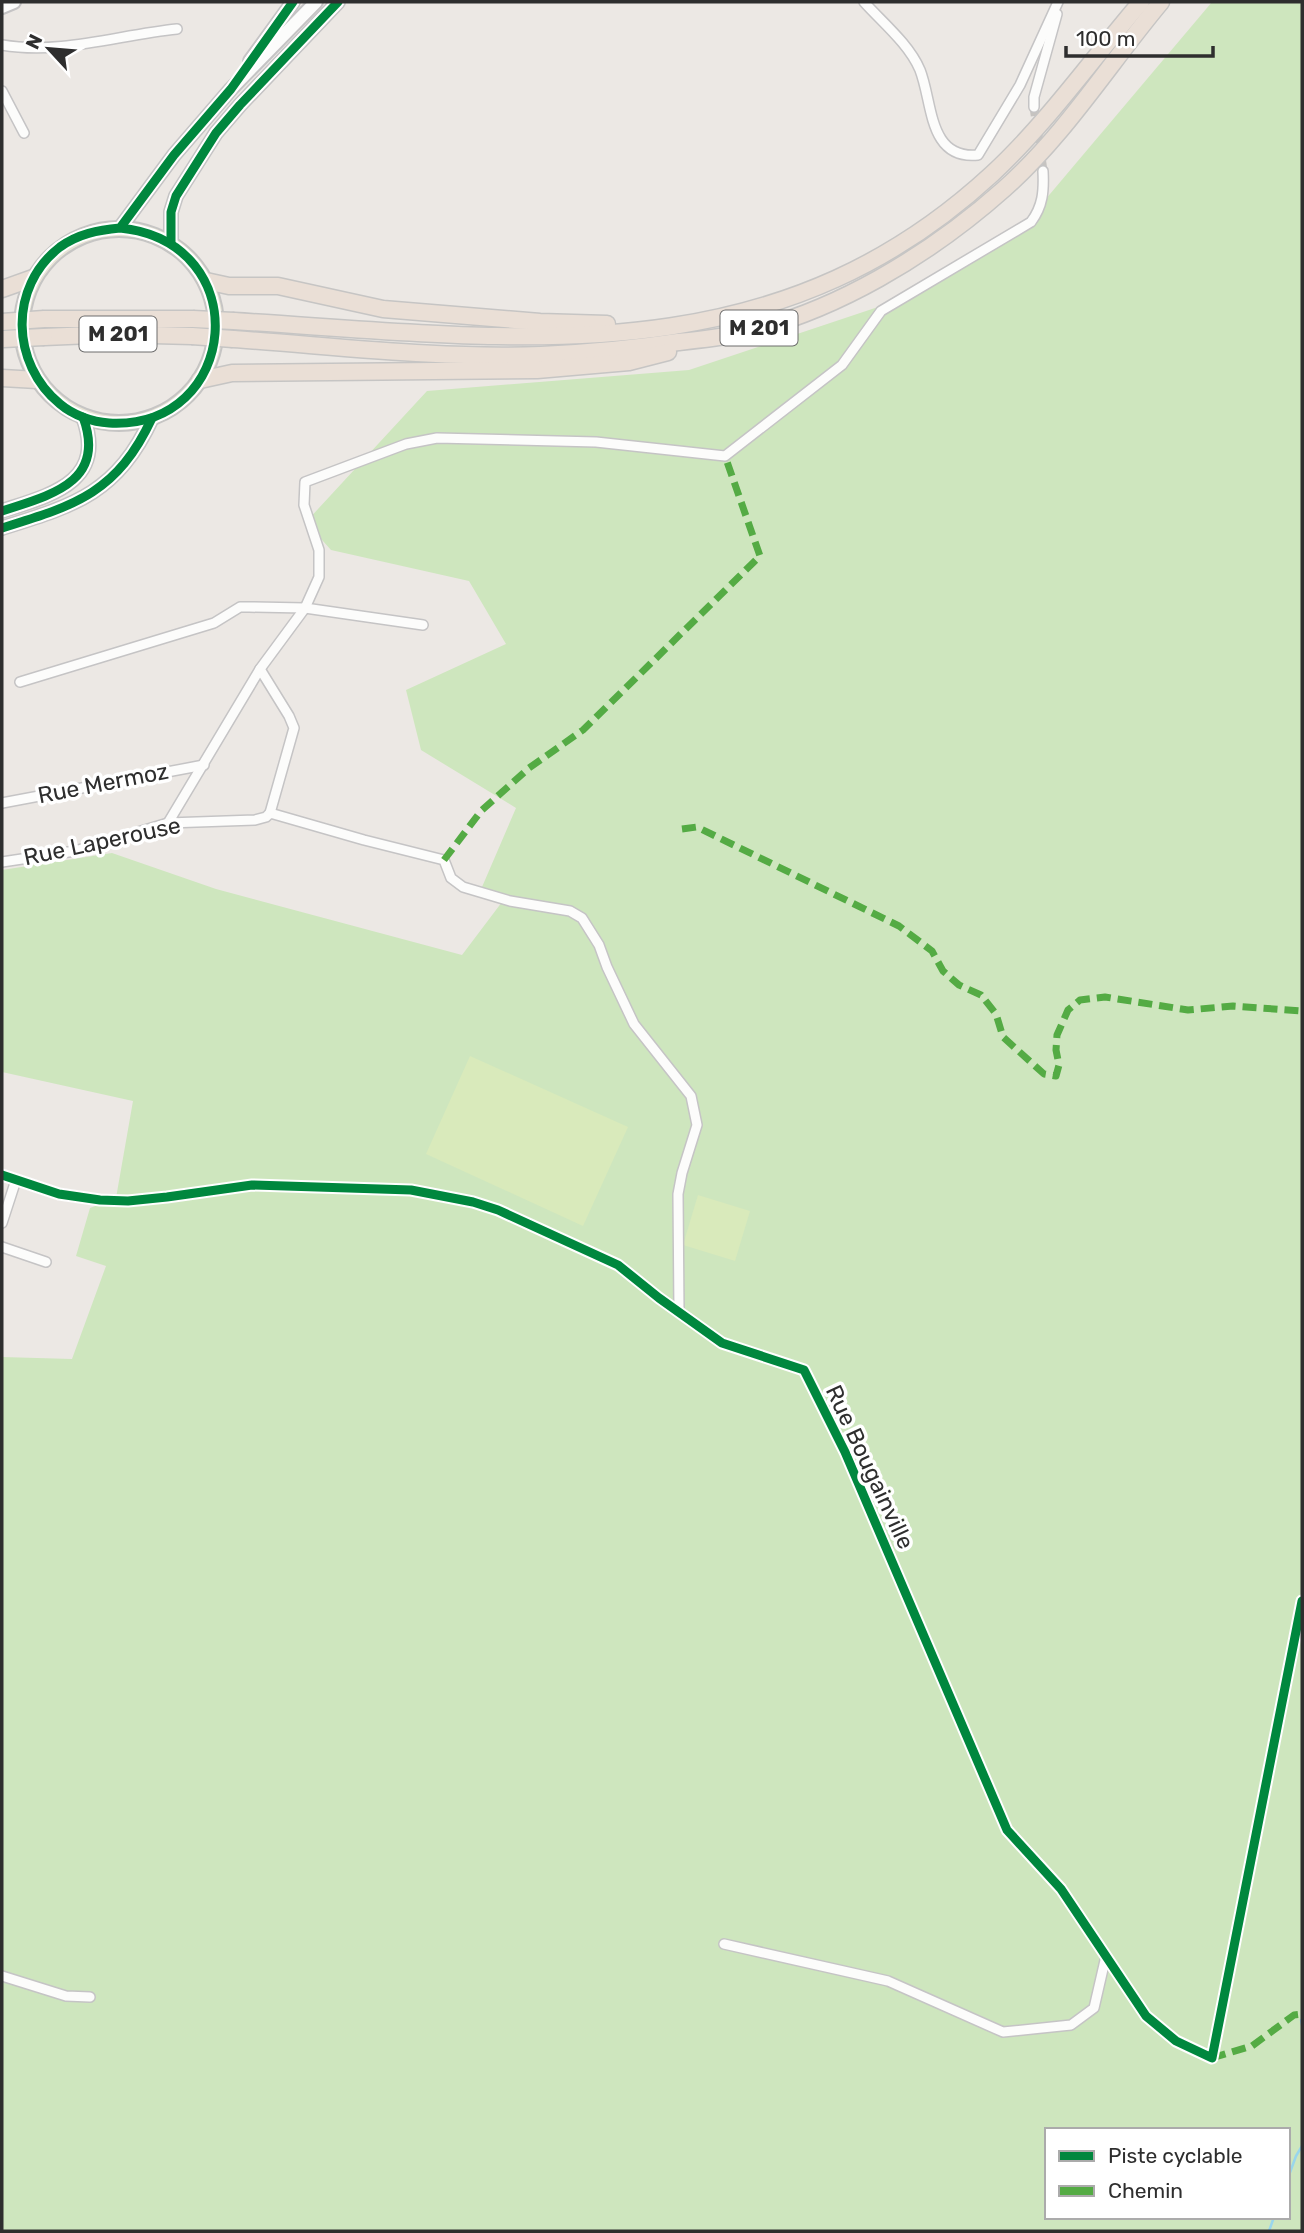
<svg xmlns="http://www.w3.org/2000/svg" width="1304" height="2233" viewBox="0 0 1304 2233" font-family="Rubik,sans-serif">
<rect width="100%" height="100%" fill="#ece8e4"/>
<path fill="#cee6be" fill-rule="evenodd" d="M1212,2H1302V2231H2V1357L72,1359L106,1266L76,1256L90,1208L116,1198L133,1101L2,1072V870L112,853L216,889L462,955L502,902L482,887L516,808L421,750L406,690L506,644L469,581L331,550L306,522L427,391L689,370L896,301L1023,226ZM1047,2130H1288V2217H1047Z"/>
<g fill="#d9eabb">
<path d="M470,1056L628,1127L583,1226L426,1154Z"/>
<path d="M698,1195L750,1211L735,1261L683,1245Z"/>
</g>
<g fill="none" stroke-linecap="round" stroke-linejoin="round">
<g stroke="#99d6ec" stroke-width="2.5">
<path d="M1301,2020L1302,2025"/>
<path d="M1288,2178L1296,2156L1302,2146"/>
<path d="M1269,2231L1274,2217"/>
</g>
<path stroke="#c6c3c0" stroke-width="9" stroke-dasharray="9 4.5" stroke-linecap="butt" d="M1034,107L1043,171"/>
<defs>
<g id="street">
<path d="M864,2C882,22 909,44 920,70C933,103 928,160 978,155L1020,85L1058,2"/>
<path d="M2,45C61,55 118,35 177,29"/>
<path d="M2,91L24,133"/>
<path d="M1034,107V97L1057,14"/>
<path d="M260,669L289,716L294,728L270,813"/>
<path d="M20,682L214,623L240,607H249L305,608L423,625"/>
<path d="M2,803L204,765"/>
<path d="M168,823L260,669L305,608L319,577V550L304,505L305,482L406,444L437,438L596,442L725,456L842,365L881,311L1031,222C1043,206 1044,191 1043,171"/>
<path d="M2,862L75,851L168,823L255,820L266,817L270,813L364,840L444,860L451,878L463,887L510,901L570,911L582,918L599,945L607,967L634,1024L691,1096L697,1125L682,1173L678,1194L679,1312"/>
<path d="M2,1175L59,1194L100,1200L128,1201L167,1197L252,1185L411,1190L473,1202L498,1210L618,1265L659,1298L722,1343L804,1370L845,1452L1007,1830L1061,1889L1146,2016L1176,2041L1212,2058L1302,1601"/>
<path d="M2,1223L16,1180"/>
<path d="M2,1247L46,1262"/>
<path d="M724,1944L888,1981L1003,2032L1071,2025L1094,2008L1106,1956"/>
<path d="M2,1976L66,1996L90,1997"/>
</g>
<g id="secondary">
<path d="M2,7L14,2"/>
<path d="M250,61L293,2"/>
<path d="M120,228L174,155L231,89L316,2"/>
<path d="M171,243V212L176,196L216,133L240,105L338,2"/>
<path d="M2,511C51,495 107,482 83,417"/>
<path d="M2,528C76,505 117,493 152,418"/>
</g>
<circle id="primary" cx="119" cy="326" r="97"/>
<g id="highway">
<path d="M206,281L229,286H278L383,309L540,322L607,324"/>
<path d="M2,289L33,278"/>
<path d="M44,319H193"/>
<path d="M234,321C512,338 769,380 992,174C1048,122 1092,59 1141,2"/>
<path d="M44,337L115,334L192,336"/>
<path d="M233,339C335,346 438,359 541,355C587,353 632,349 678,342C697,340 717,338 736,334C833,314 931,254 1004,189C1065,135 1109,64 1161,2"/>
<path d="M2,378L37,380"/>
<path d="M200,380L232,373L537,370L629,362L668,352"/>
</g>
</defs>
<use href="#street" stroke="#c5c4c5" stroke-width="12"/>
<use href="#secondary" stroke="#c5c4c5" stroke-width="16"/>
<use href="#primary" stroke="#c6c5c4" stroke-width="18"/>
<use href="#highway" stroke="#c6c5c4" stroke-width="19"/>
<use href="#street" stroke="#fcfcfb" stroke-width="9"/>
<use href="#secondary" stroke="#fcfcfb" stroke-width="12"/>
<use href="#primary" stroke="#e8e4d6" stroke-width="14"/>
<use href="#highway" stroke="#eadfd6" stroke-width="16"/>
<defs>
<g id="highway-bridge">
<path d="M193,319L234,321"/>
<path d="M2,322L44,319"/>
<path d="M192,336L233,339"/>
<path d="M3,339L44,337"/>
</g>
</defs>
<use href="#highway-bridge" stroke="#c6c5c4" stroke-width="19" stroke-linecap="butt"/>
<use href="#highway-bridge" stroke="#eadfd6" stroke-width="16"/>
<g stroke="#54ab44" stroke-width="7" stroke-dasharray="14 7" stroke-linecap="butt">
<path d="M682,829L697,827L899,926L932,951L943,971L959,985L981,995L996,1014L1003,1037L1044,1074L1056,1076L1059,1065L1056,1050L1057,1035L1068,1010L1080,1000L1105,997L1188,1010L1233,1006L1302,1011"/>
<path d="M444,860L481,811L529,768L583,730L760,556L725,456"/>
<path d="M1212,2058L1252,2046L1294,2015L1302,2014"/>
</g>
<defs>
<g id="cycleway">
<path d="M120,228C257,242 240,430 109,423C92,422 73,415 60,404C11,364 8,287 60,247C78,234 98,230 120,228L174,155L231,89L293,2"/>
<path d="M171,243V212L176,196L216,133L240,105L338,2"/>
<path d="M2,511C51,495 107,482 83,417"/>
<path d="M2,528C76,505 117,493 152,418"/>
<path d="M2,1175L59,1194L100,1200L128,1201L167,1197L252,1185L411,1190L473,1202L498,1210L618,1265L659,1298L722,1343L804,1370L845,1452L1007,1830L1061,1889L1146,2016L1176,2041L1212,2058L1302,1601"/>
</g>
</defs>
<use href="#cycleway" stroke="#fff" stroke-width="13"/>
<use href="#cycleway" stroke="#00873e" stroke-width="9"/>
</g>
<g text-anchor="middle" stroke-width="7" stroke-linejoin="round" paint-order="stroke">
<g fill="#fff" stroke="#6d6d6d" stroke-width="2">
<rect x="720.5" y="310.5" width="77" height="35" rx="5"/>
<rect x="79.5" y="316.5" width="77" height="35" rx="5"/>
</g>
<g font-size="21" font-weight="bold" fill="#2e2e2e">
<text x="759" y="335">M 201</text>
<text x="118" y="341">M 201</text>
</g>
<g font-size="23" fill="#2e2e2e" stroke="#fff">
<text transform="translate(103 783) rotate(-11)" y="8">Rue Mermoz</text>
<text transform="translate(102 841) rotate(-12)" y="8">Rue Laperouse</text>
<text transform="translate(870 1467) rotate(65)" y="8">Rue Bougainville</text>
</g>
</g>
<rect width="1304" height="2233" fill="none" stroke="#2e2e2e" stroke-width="7"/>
<rect x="1045" y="2128" width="245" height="91" fill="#ffffff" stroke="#ababab" stroke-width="2"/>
<rect x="1059" y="2151" width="35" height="10" fill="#00873e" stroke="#ababab" stroke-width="2"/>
<text x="1108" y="2163" font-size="21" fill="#2e2e2e">Piste cyclable</text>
<rect x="1059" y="2186" width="35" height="10" fill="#54ab44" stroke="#ababab" stroke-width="2"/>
<text x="1108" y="2198" font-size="21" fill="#2e2e2e">Chemin</text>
<g transform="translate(49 49) rotate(296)" stroke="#ffffff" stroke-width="5" paint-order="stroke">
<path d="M0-5L12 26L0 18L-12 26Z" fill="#2e2e2e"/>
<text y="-10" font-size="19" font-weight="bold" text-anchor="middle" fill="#2e2e2e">N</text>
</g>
<path d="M1066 46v10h147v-10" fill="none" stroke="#2e2e2e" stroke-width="3.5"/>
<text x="1076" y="46" font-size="21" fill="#2e2e2e" stroke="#ffffff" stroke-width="5" paint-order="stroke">100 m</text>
</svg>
